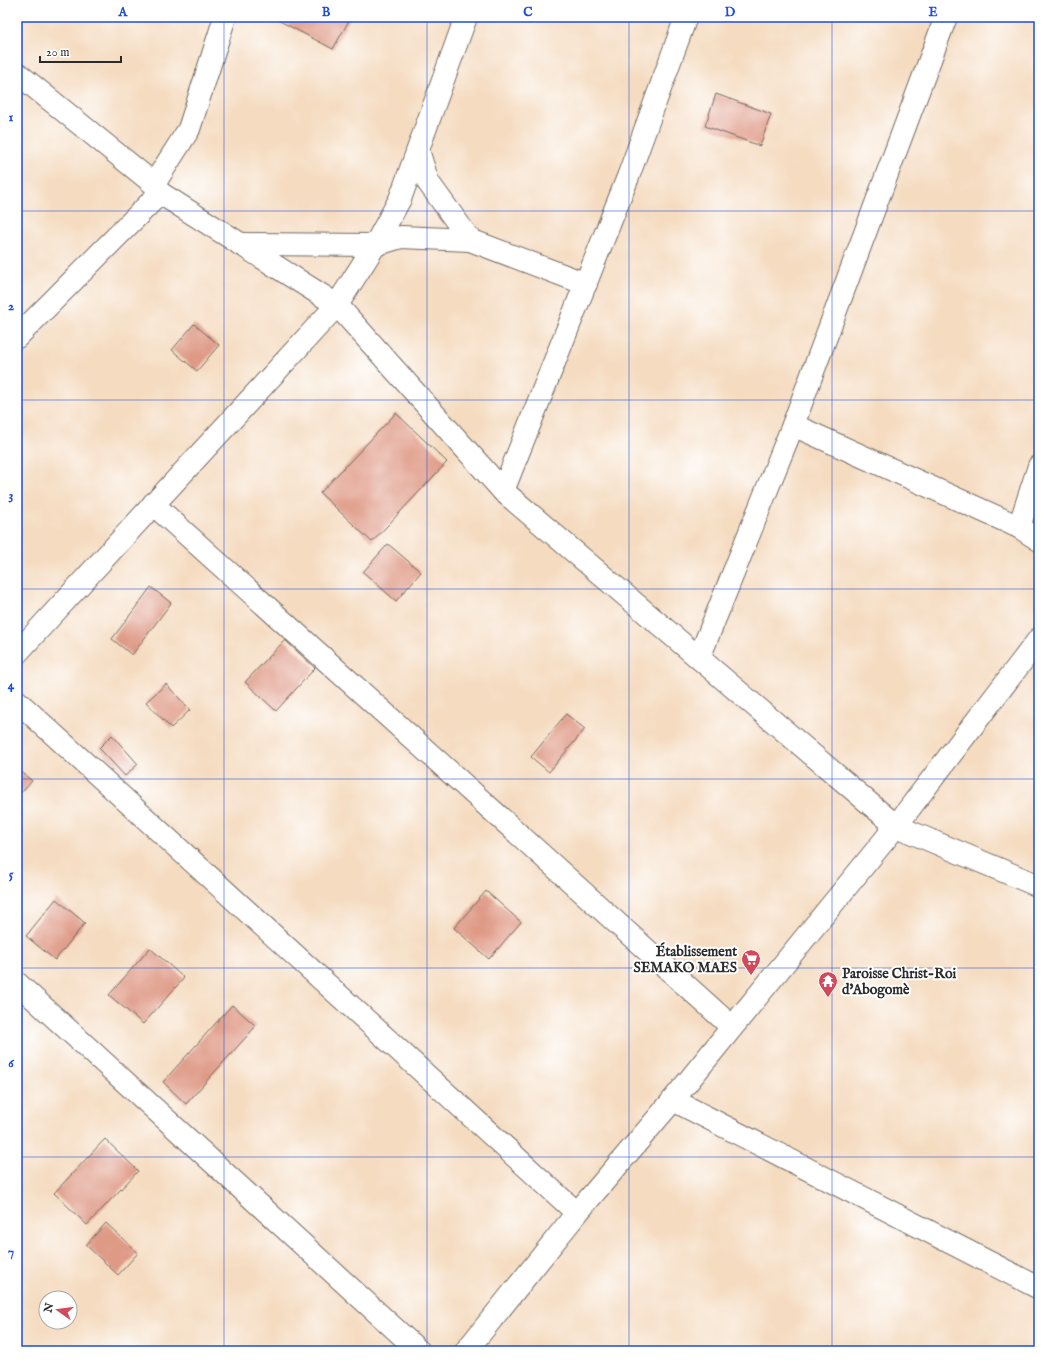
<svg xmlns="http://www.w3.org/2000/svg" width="1056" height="1368" viewBox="0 0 1056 1368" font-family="'IM FELL English',serif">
<rect width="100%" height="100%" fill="#fff"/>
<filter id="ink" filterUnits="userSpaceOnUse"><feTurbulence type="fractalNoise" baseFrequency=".025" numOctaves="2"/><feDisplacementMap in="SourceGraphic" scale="8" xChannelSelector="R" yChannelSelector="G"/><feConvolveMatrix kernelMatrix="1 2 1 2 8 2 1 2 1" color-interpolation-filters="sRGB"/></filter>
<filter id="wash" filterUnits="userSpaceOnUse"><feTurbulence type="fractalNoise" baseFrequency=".012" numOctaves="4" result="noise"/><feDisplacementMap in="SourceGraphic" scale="16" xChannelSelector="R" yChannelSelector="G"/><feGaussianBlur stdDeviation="0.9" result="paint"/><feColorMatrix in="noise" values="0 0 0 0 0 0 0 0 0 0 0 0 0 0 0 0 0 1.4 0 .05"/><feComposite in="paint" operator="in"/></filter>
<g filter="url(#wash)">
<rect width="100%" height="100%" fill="#f5dcc1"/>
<g id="blocks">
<g fill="#df9a86">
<path d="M272,17H351L333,49Z"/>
<path d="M716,94L771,114L760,146L705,126Z"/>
<path d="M194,324L219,345L197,371L172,350Z"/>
<path d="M396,413L447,462L372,542L320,493Z"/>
<path d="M388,544L421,572L396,601L363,572Z"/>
<path d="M151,587L171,603L132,655L112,639Z"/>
<path d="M285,640L315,668L276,711L245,682Z"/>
<path d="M166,684L190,710L171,728L146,702Z"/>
<path d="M566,714L585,729L549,772L531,757Z"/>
<path d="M112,735L138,764L125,776L99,748Z"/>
<path d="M17,768L32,781L17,797Z"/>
<path d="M486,891L521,922L489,959L454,928Z"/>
<path d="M56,899L85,923L55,960L26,936Z"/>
<path d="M150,948L184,978L143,1024L109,995Z"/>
<path d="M232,1005L256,1026L186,1104L163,1082Z"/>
<path d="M105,1139L138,1171L87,1225L54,1193Z"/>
<path d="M106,1223L138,1253L118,1275L86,1245Z"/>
</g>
</g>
</g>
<g filter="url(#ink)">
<use href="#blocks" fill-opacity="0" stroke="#726960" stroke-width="1"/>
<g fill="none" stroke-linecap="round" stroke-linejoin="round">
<defs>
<g id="street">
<path d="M17,73L154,184L160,193L337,305L503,491L896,826L1039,886"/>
<path d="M418,150L428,182L470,240"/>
<path d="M154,184L189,129L225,17"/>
<path d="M240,244L375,245L401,237L470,240L586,284"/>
<path d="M17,337L160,193"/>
<path d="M793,425L1019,527L1039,540"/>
<path d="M503,491L628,177L686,17"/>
<path d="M153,504L732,1027"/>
<path d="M1019,527L1039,466"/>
<path d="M17,653L337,305L375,245L400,199L466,17"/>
<path d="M699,658L793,425L946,17"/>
<path d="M17,701L577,1213"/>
<path d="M17,983L419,1351"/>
<path d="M673,1100L1039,1288"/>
<path d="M466,1351L577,1213L673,1100L896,826L1039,639"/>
</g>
</defs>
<use href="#street" stroke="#726960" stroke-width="24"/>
<use href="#street" stroke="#fff" stroke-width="22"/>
</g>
</g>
<path fill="none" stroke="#1d4ed8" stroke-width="1" stroke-opacity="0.55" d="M224,17V1351M427,17V1351M629,17V1351M832,17V1351M17,211H1039M17,400H1039M17,589H1039M17,779H1039M17,968H1039M17,1157H1039"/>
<defs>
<symbol id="supermarket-pin" viewBox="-11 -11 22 30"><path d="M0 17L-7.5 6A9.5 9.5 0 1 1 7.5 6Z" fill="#d1495b" stroke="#fff"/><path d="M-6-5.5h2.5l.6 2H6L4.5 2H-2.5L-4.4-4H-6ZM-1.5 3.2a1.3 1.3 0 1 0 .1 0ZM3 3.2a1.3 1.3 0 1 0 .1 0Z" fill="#fff"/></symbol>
<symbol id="temple-pin" viewBox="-11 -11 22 30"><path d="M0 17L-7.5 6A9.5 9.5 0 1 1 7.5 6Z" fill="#d1495b" stroke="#fff"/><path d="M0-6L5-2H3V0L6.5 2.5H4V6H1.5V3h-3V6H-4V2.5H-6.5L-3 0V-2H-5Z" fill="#fff"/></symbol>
</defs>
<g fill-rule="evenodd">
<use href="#supermarket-pin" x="740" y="948" width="22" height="30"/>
<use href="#temple-pin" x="817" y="970" width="22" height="30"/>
</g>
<g text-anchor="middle" stroke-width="4" stroke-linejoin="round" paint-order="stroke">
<g font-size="14" font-weight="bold" fill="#2b2b2b" stroke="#fff" text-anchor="end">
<text x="737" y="956">Établissement<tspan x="737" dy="16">SEMAKO MAES</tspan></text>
<text x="842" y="978" text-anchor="start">Paroisse Christ-Roi<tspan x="842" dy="16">d'Abogomè</tspan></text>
</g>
</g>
<rect width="1056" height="1368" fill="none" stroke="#fff" stroke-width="44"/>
<g transform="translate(58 1310) rotate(284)"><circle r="19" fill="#ffffff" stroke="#aaaaaa"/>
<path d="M0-3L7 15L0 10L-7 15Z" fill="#d1495b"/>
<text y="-6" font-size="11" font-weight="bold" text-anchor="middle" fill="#2b2b2b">N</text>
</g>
<path d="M40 56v6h81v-6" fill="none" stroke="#2b2b2b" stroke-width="2"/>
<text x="46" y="56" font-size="12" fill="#2b2b2b" stroke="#ffffff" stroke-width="3" paint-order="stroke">20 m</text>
<rect x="22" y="22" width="1012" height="1324" fill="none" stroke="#1d4ed8" stroke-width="1.5"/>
<g font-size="13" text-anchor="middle" font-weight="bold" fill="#1d4ed8">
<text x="123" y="16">A</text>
<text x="326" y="16">B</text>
<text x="528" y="16">C</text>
<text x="730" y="16">D</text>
<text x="933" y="16">E</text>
<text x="11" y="121">1</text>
<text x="11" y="310">2</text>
<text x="11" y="499">3</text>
<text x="11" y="689">4</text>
<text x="11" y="878">5</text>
<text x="11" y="1067">6</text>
<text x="11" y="1256">7</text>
</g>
</svg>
